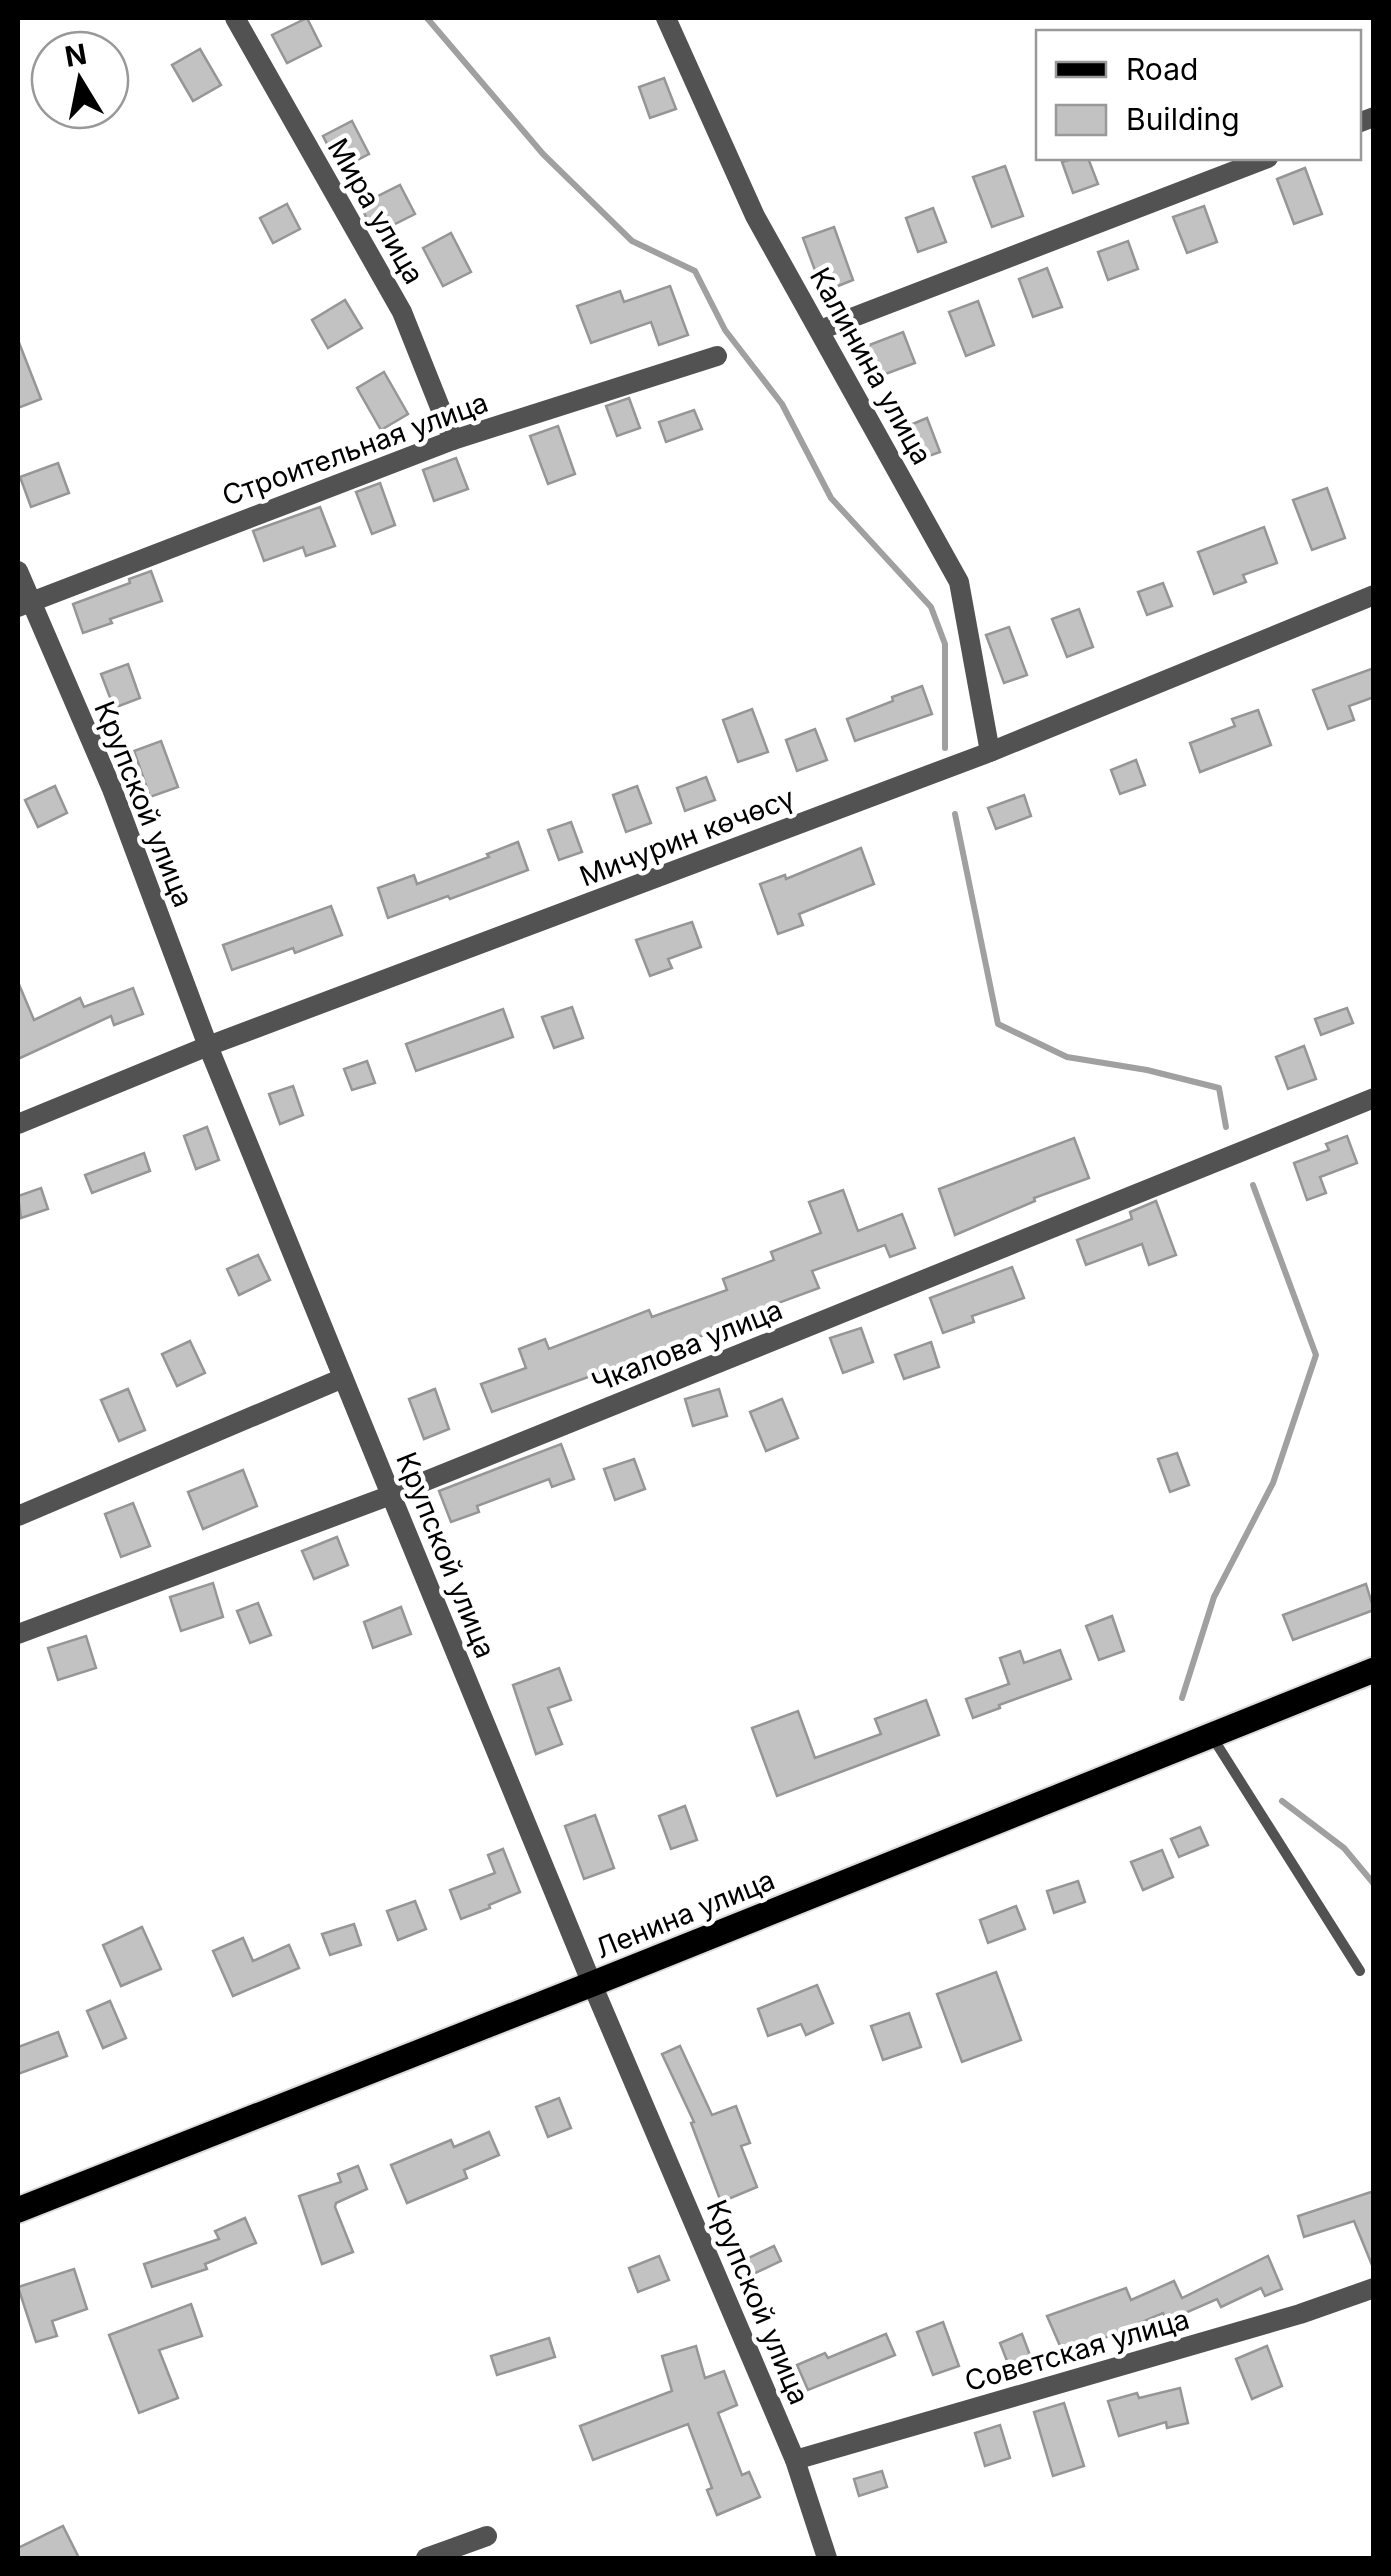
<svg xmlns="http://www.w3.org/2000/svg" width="1391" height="2576" viewBox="0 0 1391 2576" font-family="Inter,sans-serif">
<rect width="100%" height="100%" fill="#fff"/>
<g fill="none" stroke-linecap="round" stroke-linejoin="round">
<g stroke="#a0a0a0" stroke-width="6">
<path d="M427,18L543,154L632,241L695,271L725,330L782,404L831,498L931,607L945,644V748"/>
<path d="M955,814L998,1024L1067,1057L1147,1070L1219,1088L1226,1127"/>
<path d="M1182,1698L1214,1597L1273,1483L1316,1355L1253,1185"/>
<path d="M1282,1801L1344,1848L1374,1884"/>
</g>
</g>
<g fill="#c2c2c2" stroke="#969696" stroke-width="2.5">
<path d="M307,18L321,46L287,63L272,35Z"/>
<path d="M200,49L221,85L193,101L172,65Z"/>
<path d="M664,78L676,109L650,118L639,87Z"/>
<path d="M352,121L369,154L340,169L323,136Z"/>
<path d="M1076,158H1088L1098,184L1073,193L1062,162Z"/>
<path d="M1005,166L1023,216L992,227L973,177Z"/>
<path d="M1305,168L1322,214L1294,224L1277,179Z"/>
<path d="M400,185L415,214L375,234L360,205Z"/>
<path d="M287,204L300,229L273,243L260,218Z"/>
<path d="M1204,206L1217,242L1187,253L1173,217Z"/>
<path d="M933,208L946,242L918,252L906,218Z"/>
<path d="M834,227L853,280L823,292L803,238Z"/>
<path d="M451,233L471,272L443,286L423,248Z"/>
<path d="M1128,241L1138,269L1108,280L1098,252Z"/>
<path d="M1047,268L1062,307L1033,317L1019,279Z"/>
<path d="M670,286L688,335L659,345L651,322L591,343L577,306L620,291L624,302Z"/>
<path d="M345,300L362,328L328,348L312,320Z"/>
<path d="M978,301L994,345L966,356L949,312Z"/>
<path d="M903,332L915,363L875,378L864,347Z"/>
<path d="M18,340L41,399L18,408Z"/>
<path d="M384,372L408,414L381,430L357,388Z"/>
<path d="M629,398L640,428L617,436L606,406Z"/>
<path d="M694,410L702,429L666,442L659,422Z"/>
<path d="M927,418L940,452L915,461L903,428Z"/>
<path d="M558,426L575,474L548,484L530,436Z"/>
<path d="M456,458L468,489L434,501L423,470Z"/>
<path d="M58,463L69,493L31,507L20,477Z"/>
<path d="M380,483L395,525L372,534L356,492Z"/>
<path d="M1327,488L1345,538L1312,550L1293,500Z"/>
<path d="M320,507L335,546L306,556L303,547L264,561L253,531Z"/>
<path d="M1264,527L1277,563L1243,575L1246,582L1214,594L1198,552Z"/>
<path d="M151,571L162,601L110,619L112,623L83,633L73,604L130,583L129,579Z"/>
<path d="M1163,583L1172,606L1147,615L1138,592Z"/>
<path d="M1079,609L1093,647L1067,657L1052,619Z"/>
<path d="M1009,627L1027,675L1004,683L986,635Z"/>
<path d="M128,664L140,698L114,708L101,674Z"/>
<path d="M1374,668V697L1349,706L1354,720L1328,729L1313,690Z"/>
<path d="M922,686L932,714L855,741L847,719L893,701L892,697Z"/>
<path d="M752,709L768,752L738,762L723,720Z"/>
<path d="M1258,710L1271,745L1200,772L1190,743L1235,726L1232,719Z"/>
<path d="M815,729L827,760L797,771L786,740Z"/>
<path d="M161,741L178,787L150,797L134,751Z"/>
<path d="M1136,760L1145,785L1120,794L1111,770Z"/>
<path d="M706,777L715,800L685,811L677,788Z"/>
<path d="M55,786L67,813L38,827L25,800Z"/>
<path d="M637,786L651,823L626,832L613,795Z"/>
<path d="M1024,795L1031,816L996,829L988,808Z"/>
<path d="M571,822L582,852L559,860L548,830Z"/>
<path d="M518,842L528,870L450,899L448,896L388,918L378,888L414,875L417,884L489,857L487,854Z"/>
<path d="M861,848L874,884L799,914L803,925L778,934L760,884L785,875L786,879Z"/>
<path d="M331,906L342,935L295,953L293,948L232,970L223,945Z"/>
<path d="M692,922L701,947L668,959L672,968L650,976L636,940Z"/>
<path d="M18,982L34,1020L80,998L84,1007L133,988L143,1014L114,1025L111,1016L18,1059Z"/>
<path d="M572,1007L583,1038L554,1048L542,1017Z"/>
<path d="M1347,1008L1353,1023L1321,1035L1315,1019Z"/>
<path d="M503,1009L513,1037L416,1071L406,1044Z"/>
<path d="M1304,1046L1316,1079L1288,1089L1276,1057Z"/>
<path d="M367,1061L375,1083L352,1090L344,1069Z"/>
<path d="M293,1086L303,1115L280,1124L269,1094Z"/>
<path d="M207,1127L219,1160L196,1169L184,1136Z"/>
<path d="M1347,1136L1357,1163L1320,1177L1326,1193L1307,1200L1294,1163L1329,1150L1326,1144Z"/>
<path d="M1074,1138L1089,1178L1034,1198L1035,1201L955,1235L939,1189Z"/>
<path d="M144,1153L150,1171L92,1193L85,1175Z"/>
<path d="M41,1188L48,1209L21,1218L18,1196Z"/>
<path d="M843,1190L858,1231L902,1214L915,1248L890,1257L885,1245L812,1271L819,1288L713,1327L715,1331L492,1412L481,1384L526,1368L519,1349L545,1339L549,1349L649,1310L652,1317L727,1290L723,1279L774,1260L771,1252L821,1233L809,1202Z"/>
<path d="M1156,1201L1176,1255L1149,1265L1142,1244L1086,1265L1077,1240L1132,1219L1130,1212Z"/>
<path d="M258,1255L270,1280L239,1295L227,1269Z"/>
<path d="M1012,1267L1024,1298L972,1316L974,1322L943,1333L930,1298Z"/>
<path d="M861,1328L873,1362L843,1373L830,1338Z"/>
<path d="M190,1341L205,1373L177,1386L162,1354Z"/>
<path d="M931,1342L939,1367L904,1379L895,1355Z"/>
<path d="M128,1389L145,1430L119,1441L101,1400Z"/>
<path d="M435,1389L449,1429L424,1439L409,1399Z"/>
<path d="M719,1389L727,1416L693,1426L685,1399Z"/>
<path d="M782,1399L798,1438L766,1451L750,1412Z"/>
<path d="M561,1444L574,1479L552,1487L549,1479L477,1506L479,1512L451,1522L439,1491Z"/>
<path d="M1177,1453L1189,1485L1170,1492L1158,1459Z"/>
<path d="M634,1459L645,1489L615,1500L604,1469Z"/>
<path d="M243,1470L257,1506L203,1529L188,1492Z"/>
<path d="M133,1503L150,1546L121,1557L105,1514Z"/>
<path d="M337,1537L348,1565L314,1579L302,1551Z"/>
<path d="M213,1583L223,1617L181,1631L170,1597Z"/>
<path d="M1366,1584L1374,1610L1293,1640L1283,1615Z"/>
<path d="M258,1603L271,1635L250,1643L237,1611Z"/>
<path d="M401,1607L411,1634L373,1648L364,1622Z"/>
<path d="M1112,1616L1124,1651L1099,1660L1086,1626Z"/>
<path d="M86,1636L96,1668L58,1680L48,1648Z"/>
<path d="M1060,1650L1071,1679L999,1705L1000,1708L973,1718L966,1699L1009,1684L1000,1658L1020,1651L1024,1663Z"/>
<path d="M559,1668L571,1700L548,1708L562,1744L536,1754L513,1685Z"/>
<path d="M926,1700L939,1735L777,1796L752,1728L798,1711L815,1758L881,1734L875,1719Z"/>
<path d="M685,1806L697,1840L671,1849L659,1816Z"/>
<path d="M595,1815L614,1868L584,1879L565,1826Z"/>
<path d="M1200,1827L1208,1845L1179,1857L1171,1839Z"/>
<path d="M503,1849L520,1892L489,1905L490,1908L461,1919L450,1890L495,1873L488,1855Z"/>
<path d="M1162,1850L1173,1877L1143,1890L1131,1862Z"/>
<path d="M1078,1881L1085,1902L1054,1913L1047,1891Z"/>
<path d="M415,1901L426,1929L398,1940L387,1911Z"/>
<path d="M1016,1906L1025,1929L988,1943L980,1920Z"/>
<path d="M354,1924L361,1945L330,1955L322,1934Z"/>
<path d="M142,1927L161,1969L121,1986L103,1945Z"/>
<path d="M243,1938L253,1961L289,1945L299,1968L233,1996L213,1951Z"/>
<path d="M996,1972L1021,2040L962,2062L937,1994Z"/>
<path d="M817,1985L833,2023L806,2035L801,2024L768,2036L758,2009Z"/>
<path d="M110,2001L126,2038L103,2048L87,2011Z"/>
<path d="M909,2013L921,2047L883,2060L871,2026Z"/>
<path d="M58,2032L67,2056L18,2074V2047Z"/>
<path d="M680,2046L712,2115L736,2106L750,2143L741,2146L757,2187L721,2202L691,2123L694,2122L662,2054Z"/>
<path d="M559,2098L571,2128L548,2137L536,2107Z"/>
<path d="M489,2132L499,2155L464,2170L467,2178L407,2203L391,2165L451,2140L454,2147Z"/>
<path d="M358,2166L367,2189L336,2203L335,2207L353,2252L322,2264L299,2196L341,2182L338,2174Z"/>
<path d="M1374,2191V2270L1354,2221L1304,2237L1298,2216Z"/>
<path d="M245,2218L256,2243L205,2264L207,2269L152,2287L144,2264L219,2239L215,2231Z"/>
<path d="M774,2246L781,2261L751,2275L744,2260Z"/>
<path d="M659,2256L669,2280L638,2292L629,2268Z"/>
<path d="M1268,2256L1282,2289L1265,2296L1261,2288L1221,2307L1217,2299L1167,2321L1163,2313L1064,2355L1047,2316L1126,2288L1131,2300L1174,2281L1182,2298Z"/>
<path d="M74,2269L87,2309L52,2321L57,2336L36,2342L18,2287Z"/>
<path d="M191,2304L202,2336L159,2350L178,2398L139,2413L109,2335Z"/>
<path d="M943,2322L959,2366L933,2375L917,2332Z"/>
<path d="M886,2334L895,2355L808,2390L797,2365L825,2353L828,2358Z"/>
<path d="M1022,2334L1034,2366L1012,2374L1000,2343Z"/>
<path d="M549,2338L555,2357L497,2375L491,2356Z"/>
<path d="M696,2346L705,2378L724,2371L737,2405L718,2413L742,2475L749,2472L760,2497L717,2515L707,2490L712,2488L688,2424L593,2460L580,2426L672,2391L662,2356Z"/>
<path d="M1267,2346L1282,2386L1252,2399L1236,2359Z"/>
<path d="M1180,2388L1188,2423L1167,2428L1166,2422L1119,2436L1108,2401L1137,2393L1139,2398Z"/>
<path d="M1064,2403L1084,2466L1053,2476L1034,2412Z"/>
<path d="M1000,2425L1010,2458L985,2466L975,2433Z"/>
<path d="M882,2471L887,2487L859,2496L854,2479Z"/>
<path d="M63,2526L79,2558H18V2548Z"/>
</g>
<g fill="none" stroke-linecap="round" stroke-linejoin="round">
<defs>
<path id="primary" d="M18,2210L592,1984L1374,1670"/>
</defs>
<use href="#primary" stroke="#dbdbdb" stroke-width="29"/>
<path stroke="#525252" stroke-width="10" d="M1211,1735L1360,1971"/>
<g stroke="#525252" stroke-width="20">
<path d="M235,18L402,312L453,440"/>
<path d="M666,18L755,216L959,582L990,752"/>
<path d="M1358,123L1374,117"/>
<path d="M820,330L1268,158"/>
<path d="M18,571L112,789L208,1046L391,1495L592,1984L795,2460L827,2558"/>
<path d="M18,607L453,440L717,356"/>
<path d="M18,1124L208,1046L990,752L1374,595"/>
<path d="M18,1516L343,1378"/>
<path d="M18,1634L391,1495L1374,1098"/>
<path d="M795,2460L1300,2314L1374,2288"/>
<path d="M426,2558L487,2536"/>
</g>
<use href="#primary" stroke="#000" stroke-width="25"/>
</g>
<g text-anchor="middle" stroke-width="9" stroke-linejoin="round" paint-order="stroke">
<g font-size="28" fill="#000" stroke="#fff">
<text transform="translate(376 211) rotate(60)" y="10">Мира улица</text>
<text transform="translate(871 366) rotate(61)" y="10">Калинина улица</text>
<text transform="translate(355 449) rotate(-20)" y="10">Строительная улица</text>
<text transform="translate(144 804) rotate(68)" y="10">Крупской улица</text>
<text transform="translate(687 837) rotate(-21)" y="10">Мичурин көчөсү</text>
<text transform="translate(687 1346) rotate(-22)" y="10">Чкалова улица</text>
<text transform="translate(446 1555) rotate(68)" y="10">Крупской улица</text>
<text transform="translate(685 1914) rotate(-22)" y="10">Ленина улица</text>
<text transform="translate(758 2302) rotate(67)" y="10">Крупской улица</text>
<text transform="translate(1077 2350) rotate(-16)" y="10">Советская улица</text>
</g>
</g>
<rect width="1391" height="2576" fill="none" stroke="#000000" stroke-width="40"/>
<rect x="1036" y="30" width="325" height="130" fill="#ffffff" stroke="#999999" stroke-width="2.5"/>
<rect x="1056" y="62" width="50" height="15" fill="#000000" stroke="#999999" stroke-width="2.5"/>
<text x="1126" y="80" font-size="30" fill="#000000">Road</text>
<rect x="1056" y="105" width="50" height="30" fill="#c2c2c2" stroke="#999999" stroke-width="2.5"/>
<text x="1126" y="130" font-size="30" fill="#000000">Building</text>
<g transform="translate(80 80) rotate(350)"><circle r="48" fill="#ffffff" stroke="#999999" stroke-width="2.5"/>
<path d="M0-8L18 38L0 25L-18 38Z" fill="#000000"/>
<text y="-15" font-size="28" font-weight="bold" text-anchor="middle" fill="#000000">N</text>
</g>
</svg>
